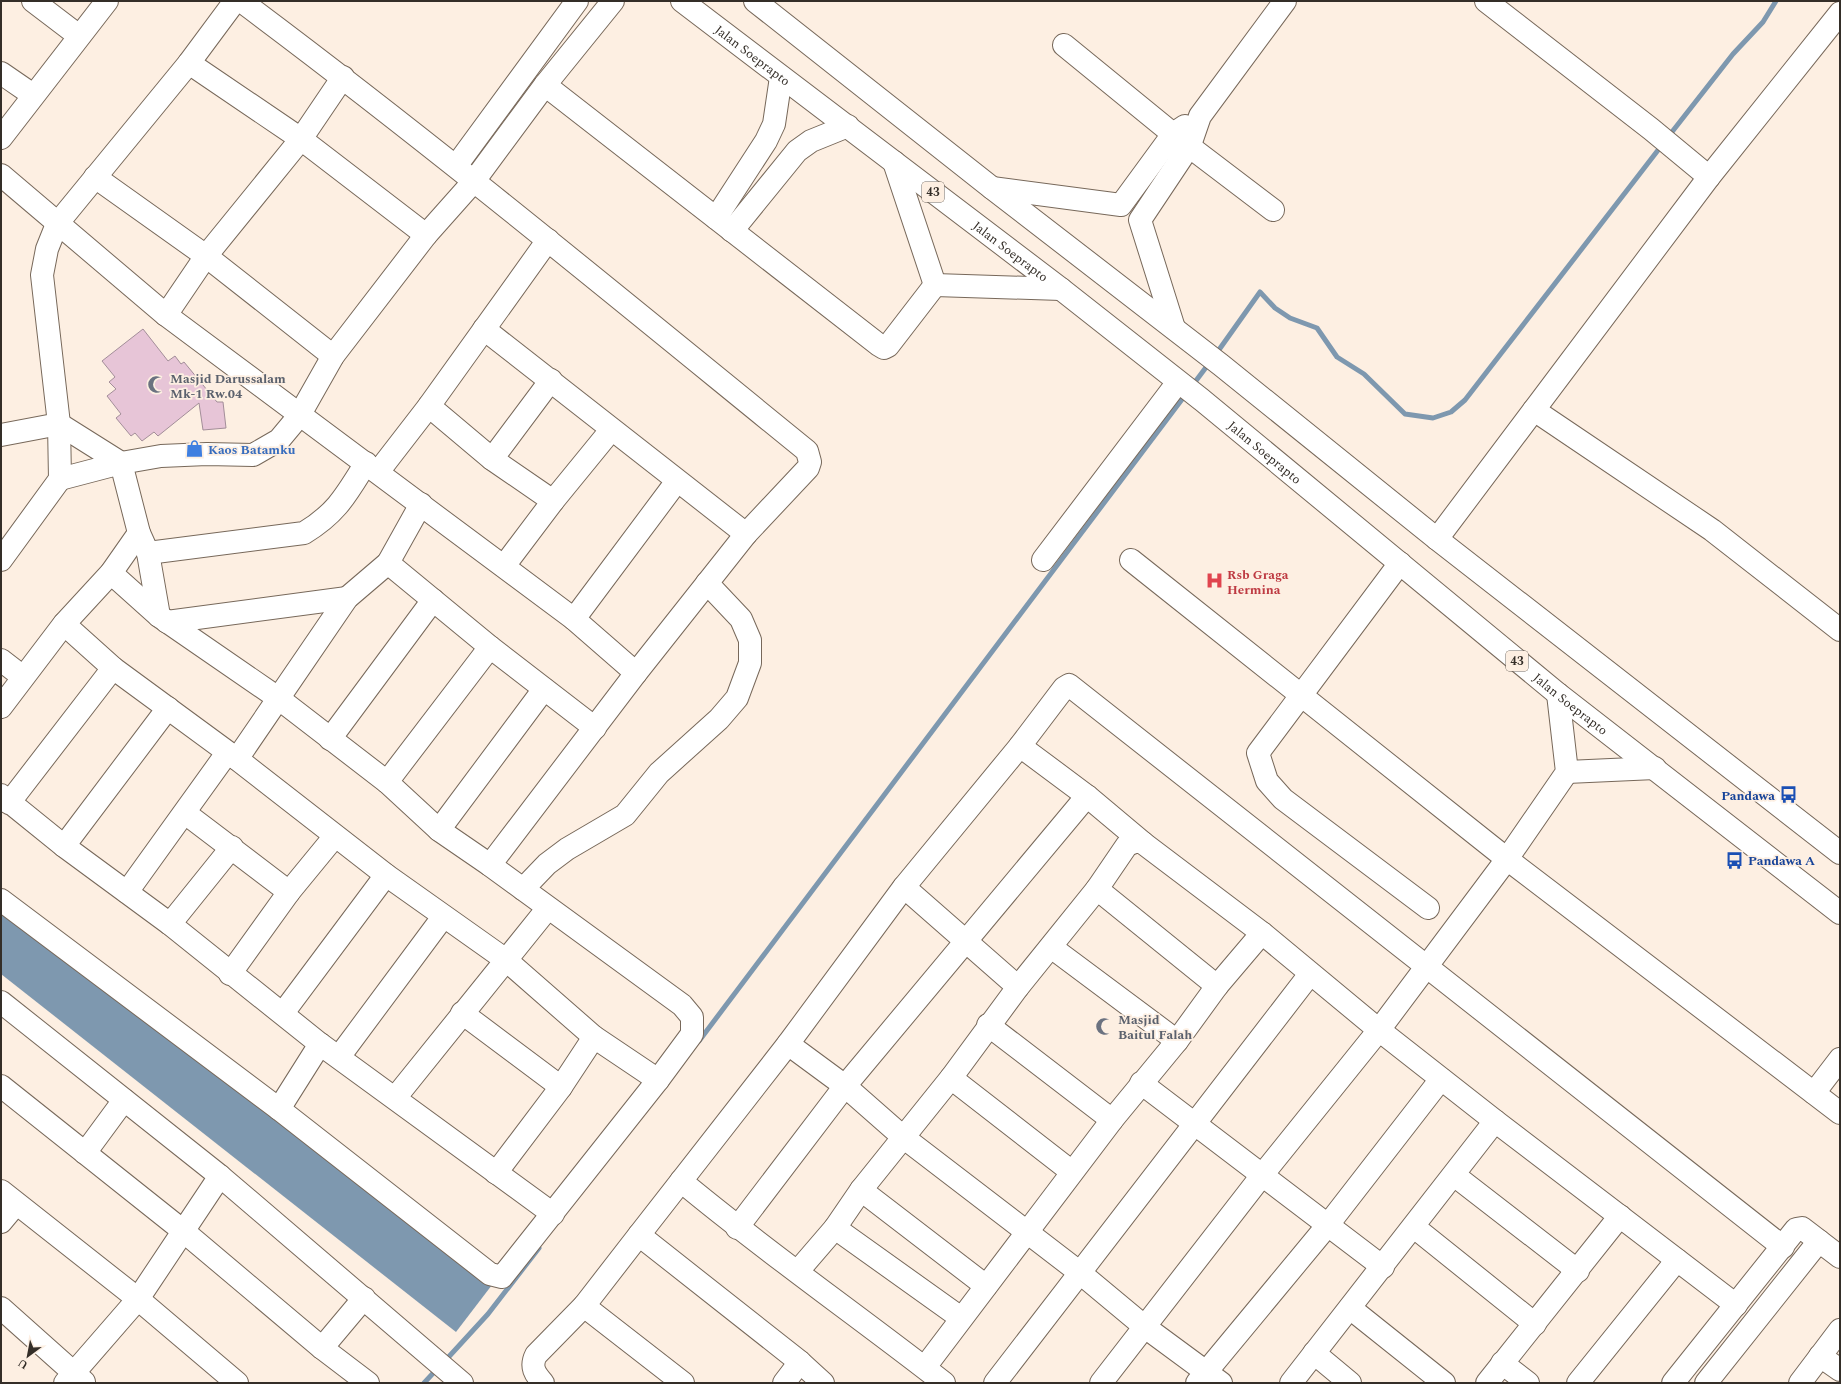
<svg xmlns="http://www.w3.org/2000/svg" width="1841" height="1384" viewBox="0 0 1841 1384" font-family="Spectral,serif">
<rect width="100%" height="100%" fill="#fdefe2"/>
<path fill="#7e98af" d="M1,907L495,1281L456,1332L1,974Z"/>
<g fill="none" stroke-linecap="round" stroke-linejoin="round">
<g stroke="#7e98af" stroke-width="5">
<path d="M1668,137L1733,54L1763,22L1776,1"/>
<path d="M1216,354L1260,292L1275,308L1290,318L1317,328L1337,357L1364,374L1405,414L1433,418L1451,412L1465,400L1662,145"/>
<path d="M1192,386L1210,362"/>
<path d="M699,1041L1186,394"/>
<path d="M444,1362L488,1314L539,1248"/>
<path d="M424,1383L437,1369"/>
</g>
</g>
<path fill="#e7c5d7" stroke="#a38e99" d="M143,329L168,361L175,356L181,364L184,362L217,402H223L226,428L203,430L199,403L158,436L154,432L142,441L135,433L131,436L116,418L121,414L107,396L116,389L109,382L115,377L102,361Z"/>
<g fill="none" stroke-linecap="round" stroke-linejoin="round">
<defs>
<g id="minor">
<path d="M33,1L79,36"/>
<path d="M241,1C434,145 620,299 807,451L810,462L808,468L746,534L636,673L490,865"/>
<path d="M1486,1L1651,129L1709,177"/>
<path d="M1064,45L1173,134L1273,210"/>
<path d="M189,63L301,139L426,235"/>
<path d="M1,73L33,95"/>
<path d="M545,85L879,345L884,348L888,346L935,285"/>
<path d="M1,138L107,1"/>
<path d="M894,162L935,285"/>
<path d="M456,166L577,1"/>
<path d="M1,175L166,315L574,619L636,673"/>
<path d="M95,177L206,256L333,356"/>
<path d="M992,188L1121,205L1173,134L1185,126"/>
<path d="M716,218L766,141L774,124L781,77"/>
<path d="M732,231L797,151L811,141L848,126"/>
<path d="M935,285L1061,289"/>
<path d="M166,315L206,256L301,139L343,77"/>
<path d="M1174,328L1140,220L1190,145L1200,116L1285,1"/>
<path d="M484,329L746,534"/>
<path d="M429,406L492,459L553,501"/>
<path d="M1534,410L1712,530L1840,630"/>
<path d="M1,435L59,424L121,463L139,533L148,553L159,616"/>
<path d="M492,459L551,380"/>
<path d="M378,472L429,406L548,240"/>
<path d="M60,479L121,463L161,456L207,454L253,455L279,440L299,416L333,356L426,235L474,181L545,85L613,1"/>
<path d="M1437,539L1709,177L1840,13"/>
<path d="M148,553L304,533C337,513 346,495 366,463"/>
<path d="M1,560L60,479L59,424L42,275L47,249L57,224L189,63L235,1"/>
<path d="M1043,560L1178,382"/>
<path d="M1131,560L1507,859L1840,1113"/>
<path d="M388,563L490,647L595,728"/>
<path d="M1400,563L1258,753L1267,781L1283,799L1428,908"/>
<path d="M504,566L553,501L611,430"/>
<path d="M574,619L677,481"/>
<path d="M167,622L347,598"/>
<path d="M64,624L113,668L237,759L386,875L506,960L594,1037L658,1080"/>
<path d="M1,660L23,677"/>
<path d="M1,707L64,624L111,573L139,533"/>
<path d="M330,739L433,600"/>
<path d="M1020,746L1087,796L1143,843"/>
<path d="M237,759L347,598L388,563L421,504"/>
<path d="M1567,772L1655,768"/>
<path d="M387,782L490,647"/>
<path d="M1,795L64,846L170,924L320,1044L553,1214"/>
<path d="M9,803L113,668"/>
<path d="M185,813L289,892"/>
<path d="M439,830L544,689"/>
<path d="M64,846L168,708"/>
<path d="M904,887L1018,987"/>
<path d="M523,889L547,864L567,849L625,815L659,773L719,719L737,698L750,663V640L741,619L707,583"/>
<path d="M1097,889L1217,986"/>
<path d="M127,892L227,753"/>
<path d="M1,900L279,1109L490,1274L502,1277L658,1080L692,1034V1017L682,1005L490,865L439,830L387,782L278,698L159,616L111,573"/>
<path d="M170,924L232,847"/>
<path d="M1051,947L1177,1041"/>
<path d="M230,974L289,892L335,836"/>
<path d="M1,1002L220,1176L462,1383"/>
<path d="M283,1013L386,875"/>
<path d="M462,1013L561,1087"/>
<path d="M988,1025L1112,1120"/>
<path d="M788,1044L845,1086L903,1137L1079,1272L1145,1327L1221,1383"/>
<path d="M339,1057L443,917"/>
<path d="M951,1078L1072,1172"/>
<path d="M1141,1083L1383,1267"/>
<path d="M1,1086L182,1230L322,1348L368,1383"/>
<path d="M1814,1093L1840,1059"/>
<path d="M395,1098L548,908"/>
<path d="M279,1109L320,1044"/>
<path d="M85,1153L124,1100"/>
<path d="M496,1173L561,1087L594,1037"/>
<path d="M1454,1175L1578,1271"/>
<path d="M681,1181C766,1252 857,1315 944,1383"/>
<path d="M861,1190L986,1286"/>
<path d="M1,1191L138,1299L237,1383"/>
<path d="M1,1222L16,1204"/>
<path d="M1414,1227L1535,1324"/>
<path d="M737,1228L845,1086L1087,796"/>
<path d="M835,1228L961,1318"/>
<path d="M639,1235L800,1362L823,1383"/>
<path d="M798,1271L835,1228L861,1190L951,1078L1018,987L1097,889L1127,845L1137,841L1143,843L1262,933L1379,1030L1495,1121L1736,1305"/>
<path d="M584,1306L683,1383"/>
<path d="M1,1308L84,1382"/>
<path d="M1350,1308L1444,1383"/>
<path d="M322,1348L364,1298"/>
<path d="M1314,1353L1350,1383"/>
<path d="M1820,1356L1840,1370"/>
<path d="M1502,1363L1528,1383"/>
<path d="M925,1367L1112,1120L1177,1041L1217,986L1262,933"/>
<path d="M65,1383L138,1299L220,1176"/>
<path d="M543,1383C535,1374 530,1367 536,1355L584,1306L639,1235L788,1044L904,887L1020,746L1064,688L1069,685L1783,1247"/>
<path d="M784,1383L800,1362"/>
<path d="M995,1383L1310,974"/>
<path d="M1101,1383L1263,1174L1379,1030L1507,859L1567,772L1558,694"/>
<path d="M1197,1383L1327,1226L1441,1079"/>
<path d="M1291,1383L1495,1121"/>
<path d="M1487,1383L1620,1216"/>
<path d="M1578,1383L1677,1260"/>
<path d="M1673,1383L1796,1229L1802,1228L1819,1241"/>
<path d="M1706,1383L1819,1241L1840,1257"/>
<path d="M1800,1383L1840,1330"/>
</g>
<g id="highway">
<path id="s1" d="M682,1L1061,289L1202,400L1558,694L1840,913"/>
<path d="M755,1L992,188L1221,365L1437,539L1840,853"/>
</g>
</defs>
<use href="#minor" stroke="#77685a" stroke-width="24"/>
<use href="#highway" stroke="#77685a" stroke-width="24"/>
<use href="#minor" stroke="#fff" stroke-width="22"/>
<use href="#highway" stroke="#fff" stroke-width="22"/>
</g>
<defs>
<symbol id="mosque-bare" viewBox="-9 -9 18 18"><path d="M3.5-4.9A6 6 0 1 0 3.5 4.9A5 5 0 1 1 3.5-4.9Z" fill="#6b7280" stroke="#fdefe2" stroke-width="2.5" paint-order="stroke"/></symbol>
<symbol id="shop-bare" viewBox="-9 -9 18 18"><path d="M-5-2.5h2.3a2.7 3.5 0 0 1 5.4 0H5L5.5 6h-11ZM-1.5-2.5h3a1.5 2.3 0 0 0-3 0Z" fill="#3f7fe0" stroke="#fdefe2" stroke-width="2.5" paint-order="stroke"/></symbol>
<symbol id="hospital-bare" viewBox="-9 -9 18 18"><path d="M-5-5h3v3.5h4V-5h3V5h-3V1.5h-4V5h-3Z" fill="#e0444e" stroke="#fdefe2" stroke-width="2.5" paint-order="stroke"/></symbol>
<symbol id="bus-bare" viewBox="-9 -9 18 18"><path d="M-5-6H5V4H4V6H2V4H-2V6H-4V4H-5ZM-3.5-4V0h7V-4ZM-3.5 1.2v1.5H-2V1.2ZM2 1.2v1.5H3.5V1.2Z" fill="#1a4fb4" stroke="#fdefe2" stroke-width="2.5" paint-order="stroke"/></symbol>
</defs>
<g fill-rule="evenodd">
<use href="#mosque-bare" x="144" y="372" width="25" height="25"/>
<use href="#shop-bare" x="182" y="436" width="25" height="25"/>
<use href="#hospital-bare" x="1202" y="568" width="25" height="25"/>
<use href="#bus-bare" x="1776" y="782" width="25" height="25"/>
<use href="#bus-bare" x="1722" y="848" width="25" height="25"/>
<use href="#mosque-bare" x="1092" y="1014" width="25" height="25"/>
</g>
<g text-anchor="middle" stroke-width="3.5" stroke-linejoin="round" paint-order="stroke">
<g fill="#fdefe2" stroke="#706860" stroke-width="1">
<rect x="922" y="182" width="22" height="20" rx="3"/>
<rect x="1506" y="651" width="22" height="20" rx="3"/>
</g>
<g font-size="12" font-weight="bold" fill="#342e28">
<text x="933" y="196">43</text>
<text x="1517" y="665">43</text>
</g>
<g font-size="13" fill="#342e28" stroke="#fdefe2">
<text dy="5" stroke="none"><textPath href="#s1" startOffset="89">Jalan Soeprapto</textPath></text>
<text dy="5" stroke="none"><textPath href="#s1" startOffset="413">Jalan Soeprapto</textPath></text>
<text dy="5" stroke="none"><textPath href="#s1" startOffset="737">Jalan Soeprapto</textPath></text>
<text dy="5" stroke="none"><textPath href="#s1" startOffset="1133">Jalan Soeprapto</textPath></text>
</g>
<g font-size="13" font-weight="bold" fill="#5b616d" stroke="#fdefe2" text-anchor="start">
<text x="170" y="383">Masjid Darussalam<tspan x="170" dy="15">Mk-1 Rw.04</tspan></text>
<text x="1118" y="1024">Masjid<tspan x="1118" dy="15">Baitul Falah</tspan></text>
</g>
<g font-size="13" font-weight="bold" fill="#366cbe" stroke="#fdefe2" text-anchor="start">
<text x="208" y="454">Kaos Batamku</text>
</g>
<g font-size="13" font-weight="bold" fill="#be3a42" stroke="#fdefe2" text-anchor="start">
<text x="1227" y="579">Rsb Graga<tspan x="1227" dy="15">Hermina</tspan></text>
</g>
<g font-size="13" font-weight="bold" fill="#164399" stroke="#fdefe2" text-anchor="end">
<text x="1775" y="800">Pandawa</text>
<text x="1748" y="865" text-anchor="start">Pandawa A</text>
</g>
</g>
<rect width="1841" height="1384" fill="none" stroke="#342e28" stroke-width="4"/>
<g transform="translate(28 1356) rotate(212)" stroke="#fdefe2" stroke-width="3" paint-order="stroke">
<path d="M0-3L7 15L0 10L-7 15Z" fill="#342e28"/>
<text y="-6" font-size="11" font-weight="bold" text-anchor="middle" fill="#342e28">U</text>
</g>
</svg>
